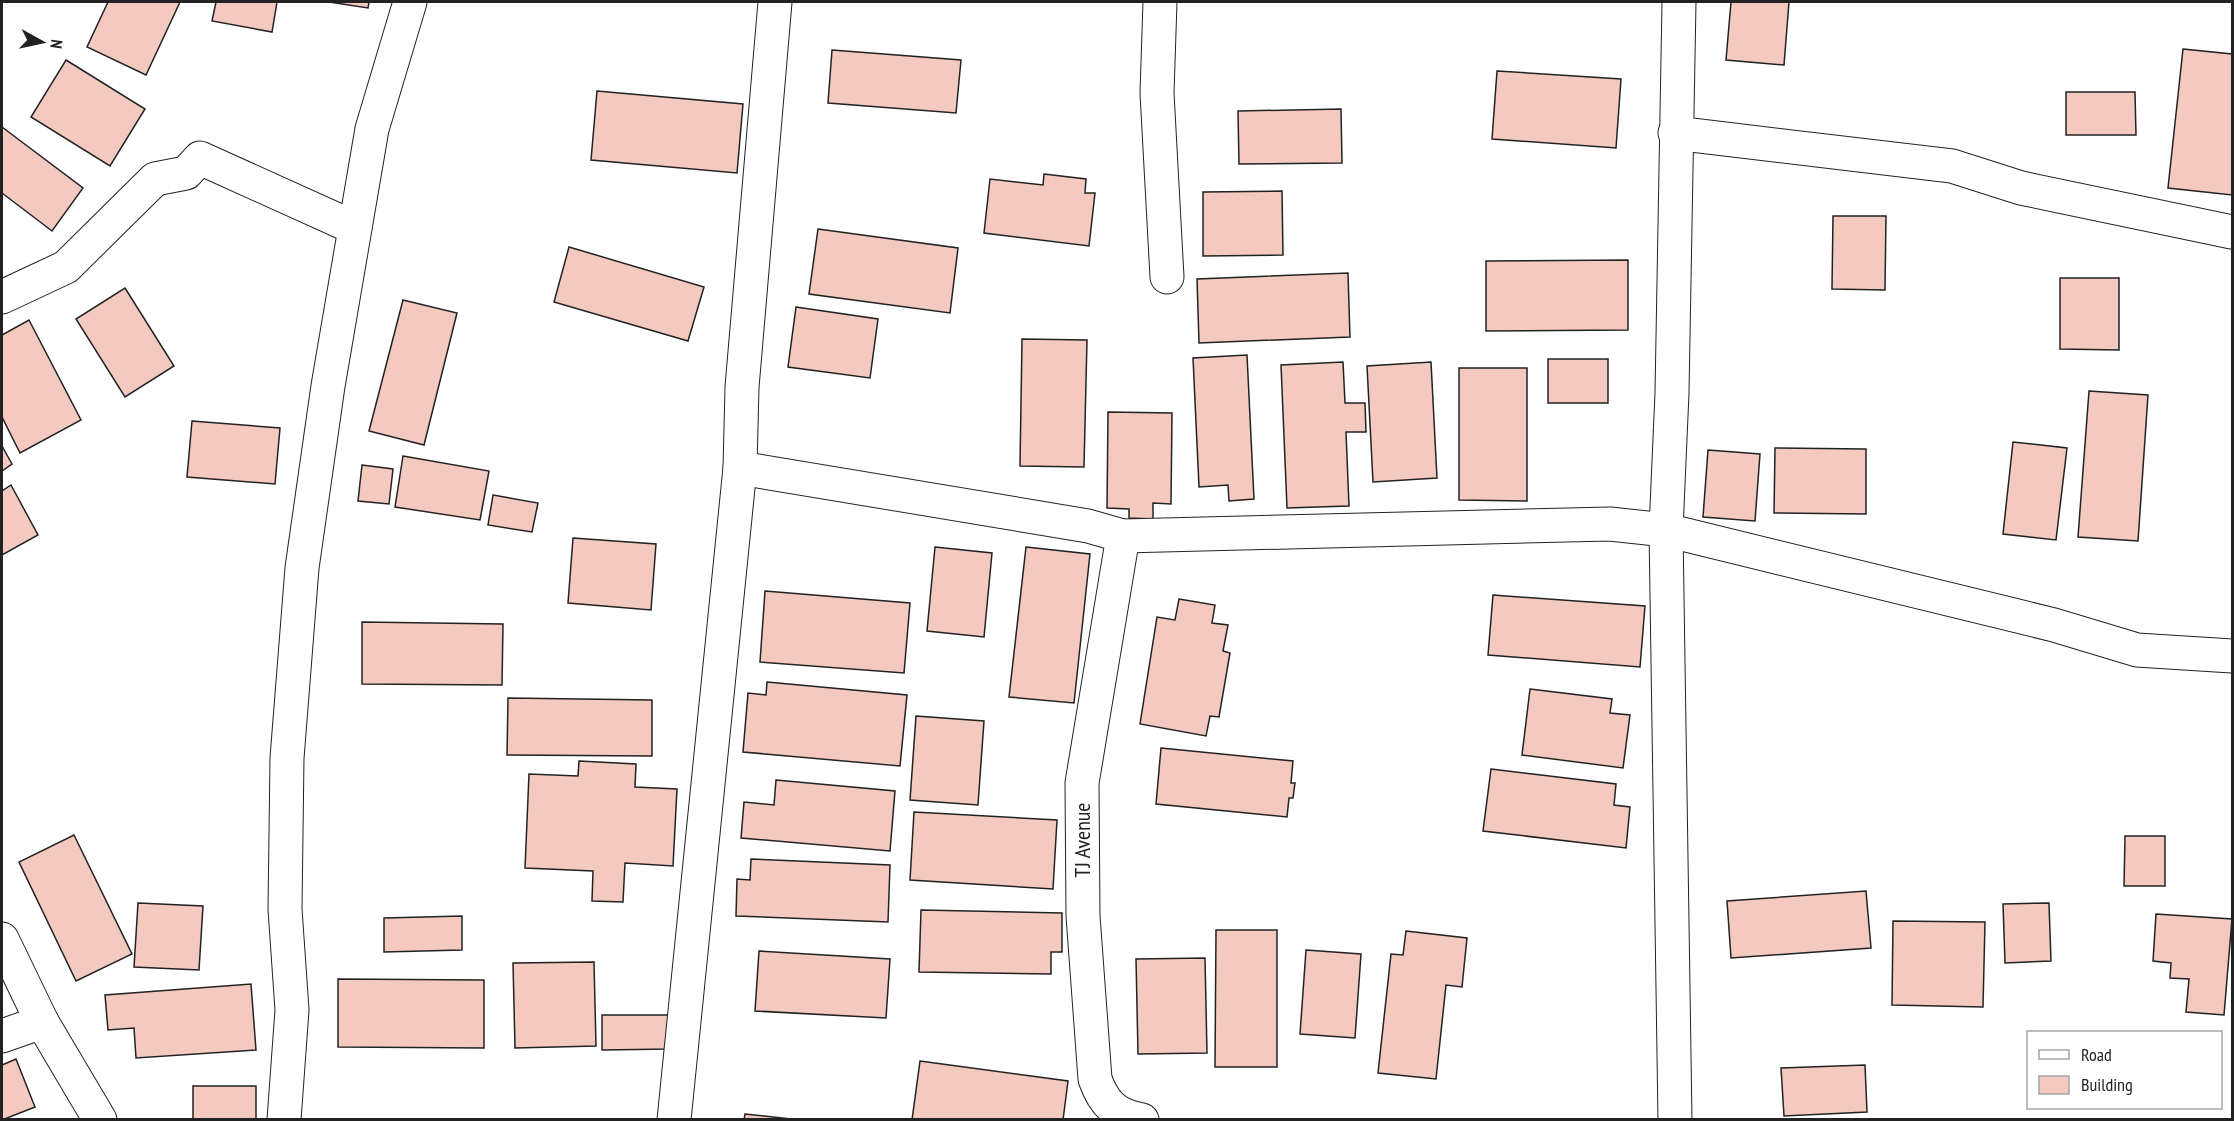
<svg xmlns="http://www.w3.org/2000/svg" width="2234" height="1121" viewBox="0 0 2234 1121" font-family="'PT Sans Narrow',sans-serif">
<rect width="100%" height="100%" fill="#fff"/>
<g fill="#f3c9c0" stroke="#222" stroke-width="1.5">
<path d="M108,2H180L146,75L87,47Z"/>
<path d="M216,2H277L272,32L212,21Z"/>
<path d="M329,2H369L368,8Z"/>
<path d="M1731,2H1789L1784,65L1726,60Z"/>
<path d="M2183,49L2232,54V195L2168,188Z"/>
<path d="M832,50L961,60L956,113L828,103Z"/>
<path d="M66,60L145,109L110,166L31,117Z"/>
<path d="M1497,71L1621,79L1616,148L1492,139Z"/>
<path d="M597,91L743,104L737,173L591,160Z"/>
<path d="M2066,92H2135L2136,135H2066Z"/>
<path d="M1341,109L1342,163L1239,164L1238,111Z"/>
<path d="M2,127L83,188L52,231L2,193Z"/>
<path d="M1044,174L1086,179L1085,193H1095L1089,246L984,233L990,179L1043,185Z"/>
<path d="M1282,191L1283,255L1203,256V192Z"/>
<path d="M1833,216H1886L1885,290L1832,289Z"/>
<path d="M818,229L958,248L950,313L809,294Z"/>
<path d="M569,247L704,287L688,341L554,302Z"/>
<path d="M1628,260V330L1486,331V261Z"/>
<path d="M1348,273L1350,337L1199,343L1197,279Z"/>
<path d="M2060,278H2119V350L2060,349Z"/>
<path d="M125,288L174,366L125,397L76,319Z"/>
<path d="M403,300L457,313L424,445L369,431Z"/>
<path d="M796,307L878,319L870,378L788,367Z"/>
<path d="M29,320L81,420L20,453L2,417V335Z"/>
<path d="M1022,339L1087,340L1084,467L1020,466Z"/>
<path d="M1247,355L1254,499L1229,501L1228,485L1199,487L1193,358Z"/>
<rect x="1548" y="359" width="60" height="44"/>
<path d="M1343,362L1345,403H1365L1366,432H1346L1349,506L1287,508L1281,365Z"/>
<path d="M1431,362L1437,478L1373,482L1367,366Z"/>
<path d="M1459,368H1527V501L1459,500Z"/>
<path d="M2089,391L2148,395L2138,541L2078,537Z"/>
<path d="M1108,412L1172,413L1171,504L1153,503V519L1129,518V509L1107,508Z"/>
<path d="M192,421L280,428L275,484L187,477Z"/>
<path d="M2013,442L2067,448L2056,540L2003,534Z"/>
<path d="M2,446L12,464L2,471Z"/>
<path d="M1775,448L1866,449V514L1774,513Z"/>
<path d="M1708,450L1760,454L1755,521L1703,517Z"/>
<path d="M403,456L489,471L480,520L395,507Z"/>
<path d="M362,465L393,469L389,504L358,501Z"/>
<path d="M11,485L38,535L2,555V491Z"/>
<path d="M493,495L538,503L532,532L488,525Z"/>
<path d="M573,538L656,544L651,610L568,603Z"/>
<path d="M935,547L992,553L984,637L927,631Z"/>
<path d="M1026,547L1090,554L1074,703L1009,697Z"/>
<path d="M765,591L910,603L904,673L760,662Z"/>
<path d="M1493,595L1645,606L1640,667L1488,655Z"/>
<path d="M1179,599L1215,605L1212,623L1228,625L1223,651L1230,653L1219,717L1210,716L1206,736L1140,724L1157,617L1175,620Z"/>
<path d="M362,622L503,624L502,685L362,684Z"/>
<path d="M767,682L907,695L900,766L743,752L748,693L766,695Z"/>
<path d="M1530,689L1612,699L1610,713L1630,715L1623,768L1522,755Z"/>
<path d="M508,698L652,700V756L507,755Z"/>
<path d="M916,716L984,721L978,805L910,800Z"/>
<path d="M1161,748L1293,761L1291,783H1295L1293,798H1289L1287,817L1156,804Z"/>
<path d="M579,761L636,764L635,787L677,789L673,866L625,863L623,902L592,901L593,871L525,868L529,774L578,776Z"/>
<path d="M1491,769L1616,784L1614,805L1630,807L1626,848L1483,831Z"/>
<path d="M776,780L895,791L890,851L741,838L744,802L774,805Z"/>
<path d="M914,812L1057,820L1053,889L910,880Z"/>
<path d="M74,835L132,954L76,981L19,862Z"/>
<path d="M2125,836H2165V886H2124Z"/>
<path d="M751,859L890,865L888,922L736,916L737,879L750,880Z"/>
<path d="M1866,891L1871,948L1731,958L1727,901Z"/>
<path d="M138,903L203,906L199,970L134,967Z"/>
<path d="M2049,903L2051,961L2005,963L2003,904Z"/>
<path d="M921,910L1062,913V952H1051V974L919,972Z"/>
<path d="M2156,914L2232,919L2224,1015L2186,1012L2189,979L2170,978L2171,963L2153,961Z"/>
<path d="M462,916V950L384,952V918Z"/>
<path d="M1893,921L1985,922L1983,1007L1892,1005Z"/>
<path d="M1216,930H1277V1067H1215Z"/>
<path d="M1406,931L1467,938L1462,987L1446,985L1436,1079L1378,1073L1391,954L1403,955Z"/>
<path d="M1306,950L1361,954L1355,1038L1300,1034Z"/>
<path d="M759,951L890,959L886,1018L755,1011Z"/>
<path d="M1205,958L1207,1053L1138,1054L1136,959Z"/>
<path d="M594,962L596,1046L515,1048L513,963Z"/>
<path d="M338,979L484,980V1048L338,1047Z"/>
<path d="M251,984L256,1050L136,1058L134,1028L108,1030L105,995Z"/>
<path d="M602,1015H670V1049L602,1050Z"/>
<path d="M16,1059L35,1107L2,1120V1065Z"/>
<path d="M920,1061L1068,1081L1063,1120H912Z"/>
<path d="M1865,1065L1867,1112L1784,1116L1781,1068Z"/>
<rect x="193" y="1086" width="63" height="34"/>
<path d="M745,1114L800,1120H744Z"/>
</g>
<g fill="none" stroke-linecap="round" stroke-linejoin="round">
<defs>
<g id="minor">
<path d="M1160,2L1157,93L1167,277"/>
<path d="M1675,133L1952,166L2021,188L2232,232"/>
<path d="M2,297L66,267L155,179L186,173L200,158L355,228"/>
<path d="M740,468L1088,526L1123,536L1610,524L1666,530L2054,625L2137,650L2232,656"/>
<path d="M1123,536L1082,783L1083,916L1095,1079C1104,1104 1115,1115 1142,1120"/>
<path d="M2,939L42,1022L100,1120"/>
<path d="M2,1036L42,1022"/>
<path d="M284,1120L292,1010L285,909L287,758L302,568L328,386L372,129L410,2"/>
<path d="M674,1120L740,468L742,387L775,2"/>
<path d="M1675,1120L1666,530L1672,393L1679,2"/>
</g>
</defs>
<use href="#minor" stroke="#222" stroke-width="35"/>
<use href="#minor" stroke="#fff" stroke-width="33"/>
</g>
<g text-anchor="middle" stroke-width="4.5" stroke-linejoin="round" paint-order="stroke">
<g font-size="22" fill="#222" stroke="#fff">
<text transform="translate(1082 840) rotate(-90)" y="8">TJ Avenue</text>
</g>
</g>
<rect width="2234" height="1121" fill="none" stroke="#222222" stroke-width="6"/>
<rect x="2027" y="1031" width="195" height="78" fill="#ffffff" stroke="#a7a7a7" stroke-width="1.5"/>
<rect x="2039" y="1050" width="30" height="9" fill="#ffffff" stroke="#a7a7a7" stroke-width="1.5"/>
<text x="2081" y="1061" font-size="18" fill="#222222">Road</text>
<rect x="2039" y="1076" width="30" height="18" fill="#f3c9c0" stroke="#a7a7a7" stroke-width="1.5"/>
<text x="2081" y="1091" font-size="18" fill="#222222">Building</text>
<g transform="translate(42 42) rotate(98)" stroke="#ffffff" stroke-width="4.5" paint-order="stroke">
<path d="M0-4.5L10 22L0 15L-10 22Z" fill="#222222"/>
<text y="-9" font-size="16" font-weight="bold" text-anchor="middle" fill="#222222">N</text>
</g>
</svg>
